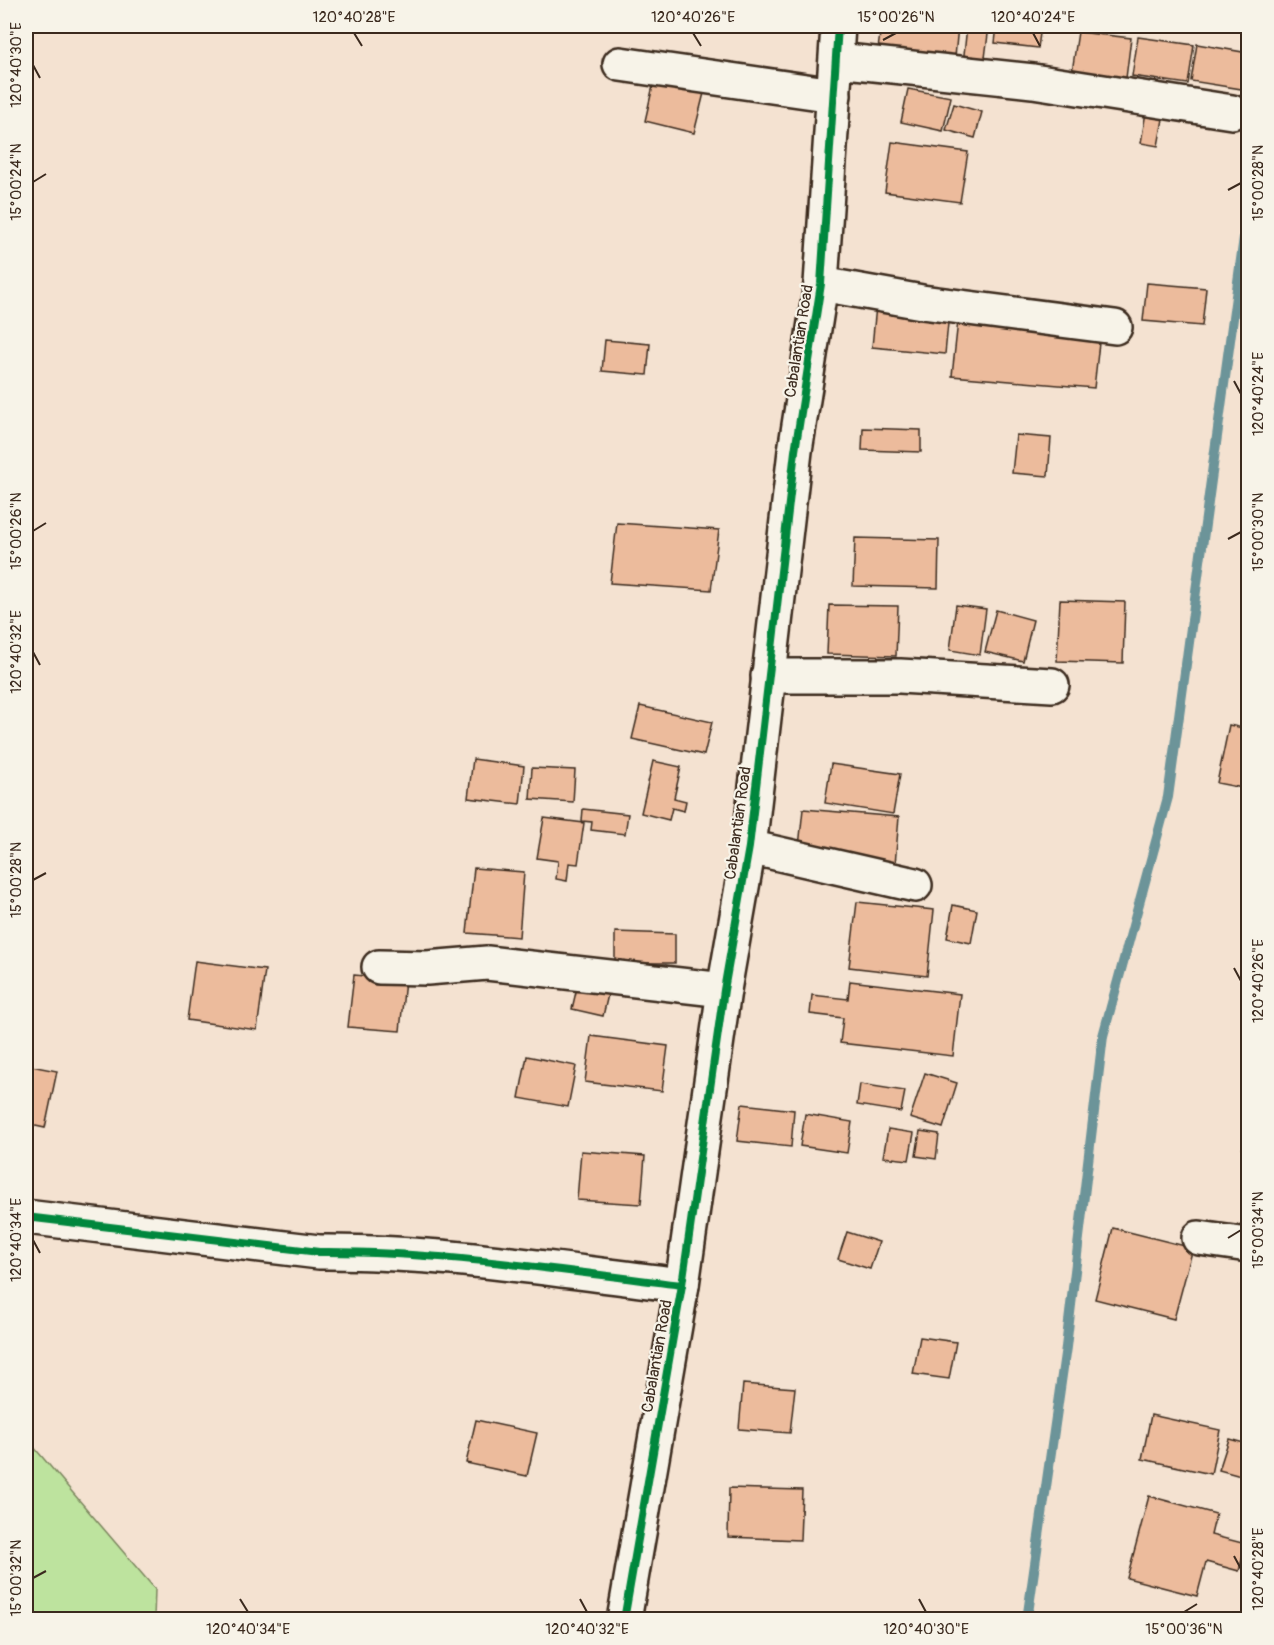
<svg xmlns="http://www.w3.org/2000/svg" width="1274" height="1645" viewBox="0 0 1274 1645" font-family="Pangolin,sans-serif">
<rect width="100%" height="100%" fill="#f4e2d1"/>
<filter id="ink" filterUnits="userSpaceOnUse"><feTurbulence type="fractalNoise" baseFrequency=".0167" numOctaves="2"/><feDisplacementMap in="SourceGraphic" scale="12" xChannelSelector="R" yChannelSelector="G"/><feConvolveMatrix kernelMatrix="1 2 1 2 8 2 1 2 1" color-interpolation-filters="sRGB"/></filter>
<g filter="url(#ink)">
<path fill="#bde39e" stroke="#7c865e" stroke-width="1.5" d="M26,1438L155,1589L154,1619H26Z"/>
<g fill="none" stroke-linecap="round" stroke-linejoin="round">
<path stroke="#6c9499" stroke-width="10" d="M1027,1620L1066,1347L1103,1036L1168,797L1245,230L1248,188"/>
</g>
<g fill="#ecbb9c" stroke="#3b2a1e" stroke-width="1.5">
<path d="M881,26H958L955,57L878,49Z"/>
<path d="M967,26H989L984,66L963,64Z"/>
<path d="M997,26H1041L1038,48L995,43Z"/>
<path d="M1078,32L1131,38L1126,78L1072,72Z"/>
<path d="M1138,37L1194,45L1188,84L1132,76Z"/>
<path d="M1197,44L1248,53V90L1191,81Z"/>
<path d="M655,77L705,89L694,133L645,121Z"/>
<path d="M908,89L951,97L943,131L901,122Z"/>
<path d="M954,104L982,112L975,138L946,130Z"/>
<path d="M1146,112L1164,114L1158,146L1141,143Z"/>
<path d="M892,142L968,152L960,202L885,192Z"/>
<path d="M1147,283L1206,288L1202,326L1143,321Z"/>
<path d="M876,306L949,313L945,354L872,347Z"/>
<path d="M958,321L1100,334L1094,388L952,376Z"/>
<path d="M605,340L650,344L647,375L602,371Z"/>
<path d="M863,428L921,430V452L862,450Z"/>
<path d="M1016,435L1051,438L1048,476L1012,473Z"/>
<path d="M617,523L719,530L711,590L610,583Z"/>
<path d="M855,538L939,540L938,588L853,586Z"/>
<path d="M1060,600L1125,602L1123,663L1057,661Z"/>
<path d="M829,605L898,606L896,656L827,654Z"/>
<path d="M956,605L986,609L980,655L950,650Z"/>
<path d="M996,610L1033,620L1023,661L985,652Z"/>
<path d="M640,706L712,722L704,755L632,739Z"/>
<path d="M1229,725L1248,729V789L1217,783Z"/>
<path d="M473,759L524,766L520,804L468,798Z"/>
<path d="M653,761L681,767L674,798L686,801L684,811L672,808L669,820L641,813Z"/>
<path d="M831,764L900,774L893,814L825,803Z"/>
<path d="M532,768L575,770L573,802L530,799Z"/>
<path d="M583,809L628,814L625,834L591,830L592,822L582,821Z"/>
<path d="M803,809L899,817L895,865L798,856Z"/>
<path d="M544,818L584,823L578,864L569,863L567,881L556,879L558,861L537,858Z"/>
<path d="M474,868L524,872L519,937L467,933Z"/>
<path d="M857,902L934,910L927,976L849,967Z"/>
<path d="M953,905L977,910L971,943L947,938Z"/>
<path d="M615,932L675,934V963H615Z"/>
<path d="M195,961L265,970L257,1030L187,1020Z"/>
<path d="M354,975L405,980L400,1031L348,1027Z"/>
<path d="M579,979L610,986L603,1016L572,1009Z"/>
<path d="M850,981L960,994L953,1056L840,1043L843,1018L810,1014L812,995L848,999Z"/>
<path d="M591,1036L668,1046L662,1091L585,1082Z"/>
<path d="M527,1056L576,1066L568,1107L519,1098Z"/>
<path d="M26,1065L57,1071L45,1128L26,1124Z"/>
<path d="M925,1073L957,1083L943,1128L910,1118Z"/>
<path d="M860,1084L905,1091L901,1112L857,1105Z"/>
<path d="M742,1104L794,1110L791,1147L737,1141Z"/>
<path d="M805,1114L852,1122L847,1153L800,1146Z"/>
<path d="M1248,1117V1152L1242,1151Z"/>
<path d="M888,1129L914,1133L909,1160L883,1157Z"/>
<path d="M920,1131L939,1134L936,1159L916,1156Z"/>
<path d="M581,1151L645,1156L641,1204L577,1200Z"/>
<path d="M1113,1228L1193,1248L1174,1319L1095,1299Z"/>
<path d="M847,1232L879,1242L870,1269L838,1259Z"/>
<path d="M920,1337L956,1342L949,1379L913,1374Z"/>
<path d="M743,1384L795,1388L790,1433L739,1429Z"/>
<path d="M1151,1415L1220,1430L1211,1474L1142,1459Z"/>
<path d="M476,1420L537,1433L527,1476L466,1463Z"/>
<path d="M1229,1439L1248,1444V1478L1219,1470Z"/>
<path d="M729,1488L802,1490L800,1540L728,1537Z"/>
<path d="M1149,1496L1216,1514L1211,1535L1246,1544L1239,1571L1206,1562L1197,1596L1127,1578Z"/>
</g>
<g fill="none" stroke-linecap="round" stroke-linejoin="round">
<defs>
<g id="minor">
<path d="M837,60L1033,81L1232,112"/>
<path d="M620,64L834,95"/>
<path d="M821,284L922,302L1115,327"/>
<path d="M768,676H900L1052,685"/>
<path d="M749,847L915,885"/>
<path d="M379,967L427,968L487,963L724,990"/>
<path d="M26,1217L319,1252C440,1251 562,1271 682,1285"/>
<path d="M1199,1238L1248,1245"/>
<path d="M624,1620L682,1285L724,990L749,847L795,451L821,284L838,26"/>
</g>
</defs>
<use href="#minor" stroke="#3b2a1e" stroke-width="38"/>
<use href="#minor" stroke="#f7f3e8" stroke-width="33"/>
<defs>
<g id="cycleway">
<path d="M26,1217L319,1252C440,1251 562,1271 682,1285"/>
<path d="M624,1620L682,1285L724,990L749,847L795,451L821,284L838,26"/>
</g>
</defs>
<use href="#cycleway" stroke="#f7f3e8" stroke-width="11"/>
<use href="#cycleway" stroke="#00873e" stroke-width="8"/>
</g>
</g>
<path fill="none" stroke="#3b2a1e" stroke-width="2" d="M354,33L362,46M693,33L701,46M1033,33L1040,46M883,40L896,33M33,65L40,78M33,182L46,174M1228,190L1241,183M1234,381L1241,394M33,531L46,523M1228,539L1241,532M33,652L40,665M33,880L46,873M1234,968L1241,981M1228,1238L1241,1230M33,1240L40,1253M1234,1556L1241,1569M33,1578L46,1571M240,1599L248,1612M580,1599L587,1612M919,1599L926,1612M1184,1612L1197,1604"/>
<g text-anchor="middle" stroke-width="4.5" stroke-linejoin="round" paint-order="stroke">
<g font-size="16" fill="#3b2a1e" stroke="#f7f3e8">
<text transform="translate(798 341) rotate(-81)" y="6">Cabalantian Road</text>
<text transform="translate(737 823) rotate(-82)" y="6">Cabalantian Road</text>
<text transform="translate(656 1356) rotate(-80)" y="6">Cabalantian Road</text>
</g>
</g>
<rect width="1274" height="1645" fill="none" stroke="#f7f3e8" stroke-width="66"/>
<rect x="33" y="33" width="1208" height="1579" fill="none" stroke="#3b2a1e" stroke-width="2"/>
<g font-size="15" text-anchor="middle" fill="#3b2a1e">
<text x="354" y="22">120°40'28"E</text>
<text x="693" y="22">120°40'26"E</text>
<text x="896" y="22">15°00'26"N</text>
<text x="1033" y="22">120°40'24"E</text>
<text transform="translate(16 65) rotate(-90)" y="5">120°40'30"E</text>
<text transform="translate(16 182) rotate(-90)" y="5">15°00'24"N</text>
<text transform="translate(1258 183) rotate(-90)" y="5">15°00'28"N</text>
<text transform="translate(1258 394) rotate(-90)" y="5">120°40'24"E</text>
<text transform="translate(16 531) rotate(-90)" y="5">15°00'26"N</text>
<text transform="translate(1258 532) rotate(-90)" y="5">15°00'30"N</text>
<text transform="translate(16 652) rotate(-90)" y="5">120°40'32"E</text>
<text transform="translate(16 880) rotate(-90)" y="5">15°00'28"N</text>
<text transform="translate(1258 981) rotate(-90)" y="5">120°40'26"E</text>
<text transform="translate(1258 1230) rotate(-90)" y="5">15°00'34"N</text>
<text transform="translate(16 1240) rotate(-90)" y="5">120°40'34"E</text>
<text transform="translate(1258 1569) rotate(-90)" y="5">120°40'28"E</text>
<text transform="translate(16 1578) rotate(-90)" y="5">15°00'32"N</text>
<text x="248" y="1634">120°40'34"E</text>
<text x="587" y="1634">120°40'32"E</text>
<text x="926" y="1634">120°40'30"E</text>
<text x="1184" y="1634">15°00'36"N</text>
</g>
</svg>
